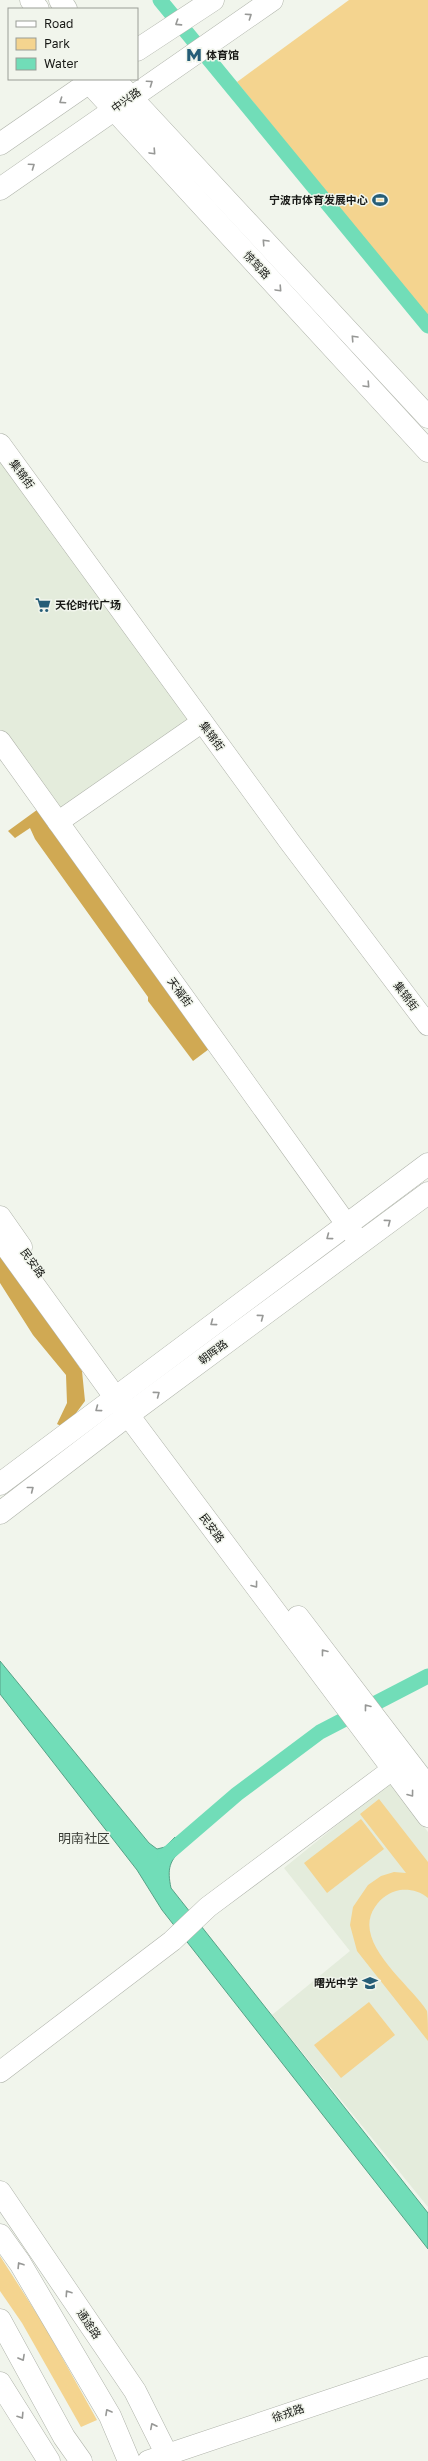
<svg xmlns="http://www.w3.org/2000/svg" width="428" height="2461" viewBox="0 0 428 2461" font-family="'Golos Text','Noto Sans SC',sans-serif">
<rect width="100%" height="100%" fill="#f1f5ec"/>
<g fill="#e4ecdc">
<path d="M0,450L196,719L60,815L0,732Z"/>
<path d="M390,1782L428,1832V2207L272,2015L350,1951L284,1868Z"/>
</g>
<g fill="#f4d48f">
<path d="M349,0H428V317L237,82Z"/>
<path d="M379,1799L428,1862V1898C420,1891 410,1889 400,1890C389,1892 381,1898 375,1907C351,1942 410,1984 427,2011C428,2018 428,2033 428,2041L357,1951L350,1925L353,1907L368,1885L381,1876L394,1872L406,1873L360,1814Z"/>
<path d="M361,1819L384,1849L327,1893L304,1863Z"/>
<path d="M369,2002L395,2035L341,2078L314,2045Z"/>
<path d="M0,2256L44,2325L97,2420L81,2427L22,2323L0,2291Z"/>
</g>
<g fill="#d0a953">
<path d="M41,807L213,1046L193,1061L148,1001V997L35,839L30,828L15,838L8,831Z"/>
<path d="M0,1250L82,1371L85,1401L65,1428L57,1424L67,1403L66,1375L33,1335L0,1283Z"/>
</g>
<path fill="#71ddb8" stroke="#56a287" d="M0,1661L149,1843L157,1849L165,1847L175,1837L184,1848C169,1860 167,1869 171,1888L428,2213V2249L162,1910L137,1870L0,1694Z"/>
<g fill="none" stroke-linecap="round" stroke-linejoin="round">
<g stroke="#71ddb8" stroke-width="15">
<path d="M160,0L428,326"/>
<path d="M165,1856L237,1794L320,1732L428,1676"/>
</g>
<defs>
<g id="minor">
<path d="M0,444L289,841L428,1025"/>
<path d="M0,741L357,1239"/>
<path d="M58,822L202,722"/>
<path d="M0,2072L172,1941L208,1907L393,1769"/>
<path d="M148,2461L428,2367"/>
</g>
<g id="major">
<path d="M31,0L38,9"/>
<path d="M60,0L66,9"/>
<path d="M137,50L213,0"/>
<path d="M86,79L428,451"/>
<path d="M114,79L428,417"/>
<path d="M0,144L94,79"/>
<path d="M0,189L272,0"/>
<path d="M0,1217L21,1247"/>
<path d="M0,1238L128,1415L428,1816"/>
<path d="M0,1484L428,1164"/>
<path d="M0,1513L128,1415L428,1193"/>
<path d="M298,1617L428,1787"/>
<path d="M0,2192L135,2391L170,2461"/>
<path d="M0,2235L20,2263L110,2416L129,2461"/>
<path d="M0,2320L64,2437L81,2461"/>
<path d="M0,2383L49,2461"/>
</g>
</defs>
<use href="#minor" stroke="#afb3aa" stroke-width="22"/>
<use href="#major" stroke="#afb3aa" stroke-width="23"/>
<use href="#minor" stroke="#fff" stroke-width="21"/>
<use href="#major" stroke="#fff" stroke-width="22"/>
</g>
<defs><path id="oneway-chevron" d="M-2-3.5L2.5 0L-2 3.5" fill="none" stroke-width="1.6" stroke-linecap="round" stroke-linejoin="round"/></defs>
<g stroke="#979896">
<use href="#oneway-chevron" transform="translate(249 16) rotate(-34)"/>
<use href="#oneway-chevron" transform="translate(178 23) rotate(147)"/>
<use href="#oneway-chevron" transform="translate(150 83) rotate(-35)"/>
<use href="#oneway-chevron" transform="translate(62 101) rotate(146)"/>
<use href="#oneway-chevron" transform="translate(153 152) rotate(47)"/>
<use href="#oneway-chevron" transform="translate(32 166) rotate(-35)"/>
<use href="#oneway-chevron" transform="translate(265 242) rotate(-133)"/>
<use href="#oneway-chevron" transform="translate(279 289) rotate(47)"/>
<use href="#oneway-chevron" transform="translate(354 338) rotate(-133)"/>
<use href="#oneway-chevron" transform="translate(367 385) rotate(47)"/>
<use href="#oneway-chevron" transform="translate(388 1222) rotate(-37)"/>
<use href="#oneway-chevron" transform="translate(329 1237) rotate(143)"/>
<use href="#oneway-chevron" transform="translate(261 1317) rotate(-37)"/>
<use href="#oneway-chevron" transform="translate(213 1323) rotate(143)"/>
<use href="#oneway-chevron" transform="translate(157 1394) rotate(-37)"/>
<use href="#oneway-chevron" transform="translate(98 1409) rotate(143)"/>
<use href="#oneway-chevron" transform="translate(31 1489) rotate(-38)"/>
<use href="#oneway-chevron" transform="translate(255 1585) rotate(53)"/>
<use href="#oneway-chevron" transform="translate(324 1652) rotate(-128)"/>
<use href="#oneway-chevron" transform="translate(367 1707) rotate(-128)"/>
<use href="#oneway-chevron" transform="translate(411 1794) rotate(53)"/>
<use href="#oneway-chevron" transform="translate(20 2265) rotate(-122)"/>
<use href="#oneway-chevron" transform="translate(68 2293) rotate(-124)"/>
<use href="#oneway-chevron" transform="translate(22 2358) rotate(61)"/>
<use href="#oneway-chevron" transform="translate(108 2412) rotate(-119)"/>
<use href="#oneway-chevron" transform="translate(21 2416) rotate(57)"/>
<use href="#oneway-chevron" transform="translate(153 2426) rotate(-117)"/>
</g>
<defs>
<symbol id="metro-bare" viewBox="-9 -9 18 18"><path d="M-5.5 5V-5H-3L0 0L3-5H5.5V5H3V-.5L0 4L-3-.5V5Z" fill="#255d77" stroke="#f1f5ec" stroke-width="2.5" paint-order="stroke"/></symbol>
<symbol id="stadium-bare" viewBox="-9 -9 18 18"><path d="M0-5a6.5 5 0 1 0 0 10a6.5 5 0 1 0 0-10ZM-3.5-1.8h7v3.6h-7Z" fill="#255d77" stroke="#f1f5ec" stroke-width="2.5" paint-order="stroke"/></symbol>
<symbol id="supermarket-bare" viewBox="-9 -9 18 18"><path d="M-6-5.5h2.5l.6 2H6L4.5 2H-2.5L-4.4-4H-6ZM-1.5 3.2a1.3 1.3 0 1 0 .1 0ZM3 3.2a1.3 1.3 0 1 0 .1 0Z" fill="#255d77" stroke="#f1f5ec" stroke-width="2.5" paint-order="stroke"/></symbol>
<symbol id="school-bare" viewBox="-9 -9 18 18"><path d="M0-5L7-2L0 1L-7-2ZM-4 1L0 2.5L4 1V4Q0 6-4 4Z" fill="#255d77" stroke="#f1f5ec" stroke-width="2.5" paint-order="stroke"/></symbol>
</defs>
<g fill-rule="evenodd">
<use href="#metro-bare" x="183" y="44" width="22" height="22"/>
<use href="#stadium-bare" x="369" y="189" width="22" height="22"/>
<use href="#supermarket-bare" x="32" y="594" width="22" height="22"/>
<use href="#school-bare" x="359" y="1972" width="22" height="22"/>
</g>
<g text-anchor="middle" stroke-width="3" stroke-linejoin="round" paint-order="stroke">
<g font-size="11" font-weight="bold" fill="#181916" stroke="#f1f5ec" text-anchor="start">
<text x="206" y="59">体育馆</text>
<text x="368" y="204" text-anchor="end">宁波市体育发展中心</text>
<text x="55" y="609">天伦时代广场</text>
<text x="358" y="1987" text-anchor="end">曙光中学</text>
</g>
<g font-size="11" fill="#181916" stroke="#f1f5ec">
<text transform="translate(126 100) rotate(-35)" y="4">中兴路</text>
<text transform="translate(257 265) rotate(47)" y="4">惊驾路</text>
<text transform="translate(22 474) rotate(54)" y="4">集锦街</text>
<text transform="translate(212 736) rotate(54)" y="4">集锦街</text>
<text transform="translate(180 992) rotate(54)" y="4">天福街</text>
<text transform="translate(406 996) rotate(53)" y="4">集锦街</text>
<text transform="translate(33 1263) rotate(54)" y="4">民安路</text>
<text transform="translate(213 1352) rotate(-37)" y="4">朝晖路</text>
<text transform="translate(212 1528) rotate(53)" y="4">民安路</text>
<text transform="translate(89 2324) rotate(56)" y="4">通途路</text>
<text transform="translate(288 2413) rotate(-18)" y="4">徐戎路</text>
</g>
<g font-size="13" fill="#383b34" stroke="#f1f5ec">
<text x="84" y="1843">明南社区</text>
</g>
</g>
<rect x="8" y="8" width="130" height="72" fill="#f1f5ec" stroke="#9a9d96"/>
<rect x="16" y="21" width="20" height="6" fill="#ffffff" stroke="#9a9d96"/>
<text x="44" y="28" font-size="12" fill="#181916">Road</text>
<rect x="16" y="38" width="20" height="12" fill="#f4d48f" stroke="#9a9d96"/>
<text x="44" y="48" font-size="12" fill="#181916">Park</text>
<rect x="16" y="58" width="20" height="12" fill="#71ddb8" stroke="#9a9d96"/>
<text x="44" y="68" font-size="12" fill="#181916">Water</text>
</svg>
